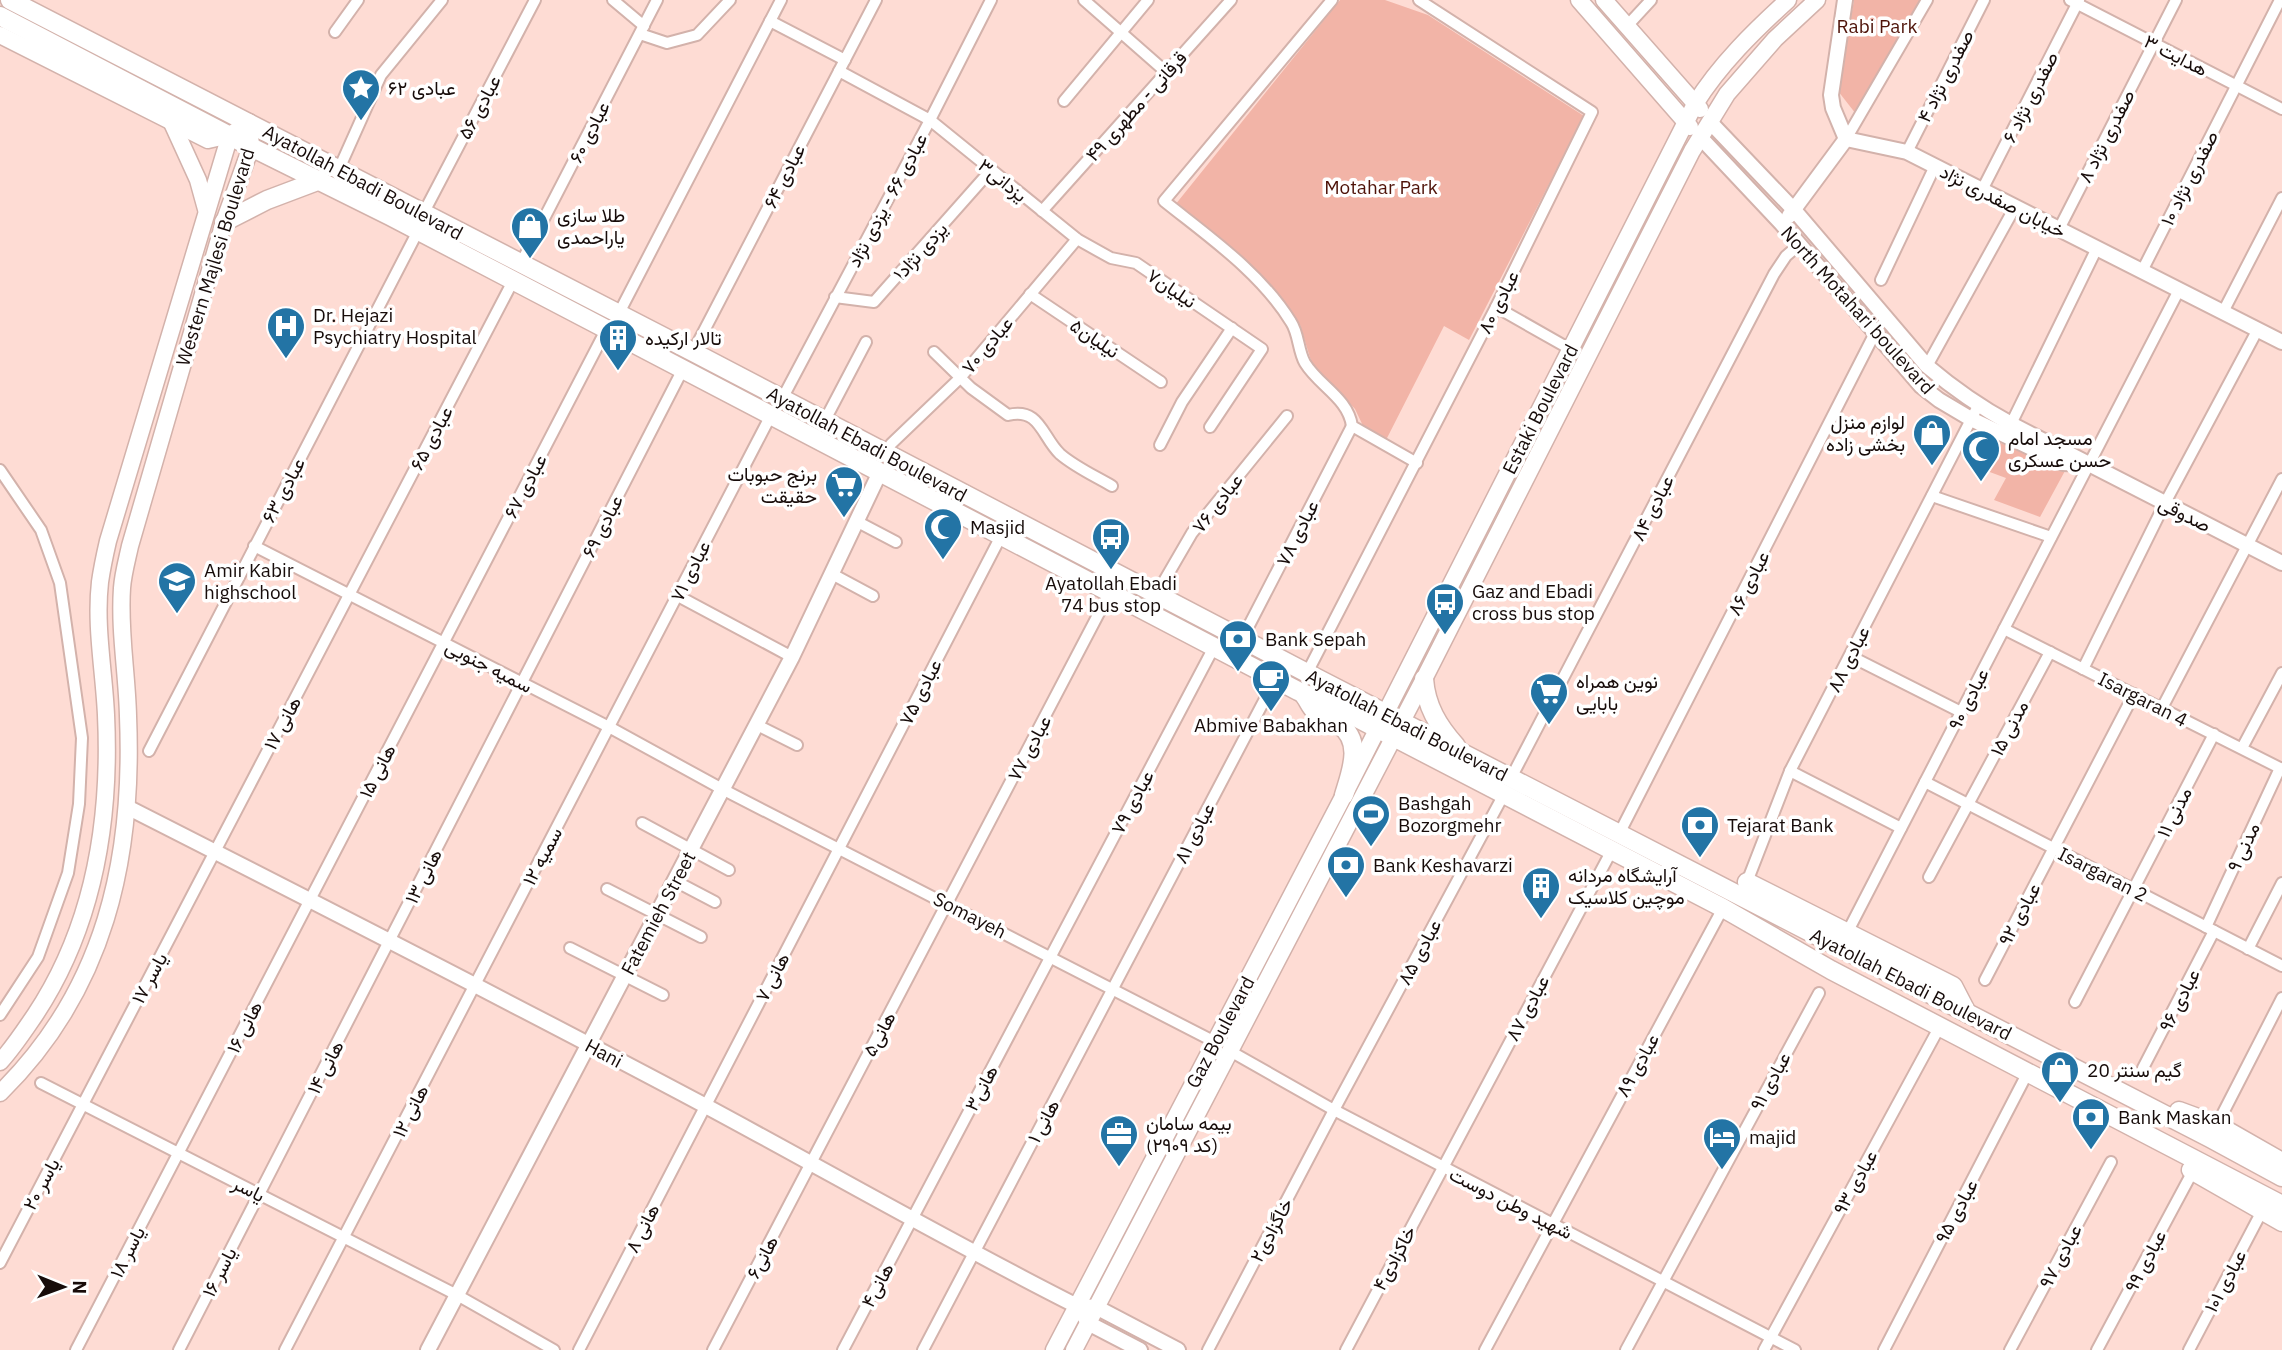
<svg xmlns="http://www.w3.org/2000/svg" width="2282" height="1350" viewBox="0 0 2282 1350" font-family="'IBM Plex Sans',Vazirmatn,sans-serif">
<rect width="100%" height="100%" fill="#fedcd4"/>
<g fill="#f2b4a7">
<path d="M1340,0H1385L1428,15L1584,116L1469,340L1444,326L1386,440L1364,428L1355,409L1312,364L1300,325L1264,279L1238,254L1175,205Z"/>
<path d="M1854,0H1921L1856,114L1838,91Z"/>
<path d="M1983,436L2066,469L2040,517L1994,500L2006,478L1968,464Z"/>
</g>
<g fill="none" stroke-linecap="round" stroke-linejoin="round">
<defs>
<g id="minor">
<path d="M613,0L644,26"/>
<path d="M1084,0L1166,72"/>
<path d="M1332,0L1164,201C1209,237 1260,272 1291,322C1299,334 1298,351 1305,363C1319,386 1348,398 1352,426L1417,463"/>
<path d="M2070,0L2282,109"/>
<path d="M770,21L845,60"/>
<path d="M1627,26L1651,0"/>
<path d="M335,32L358,0"/>
<path d="M640,34L667,43L697,35L730,0"/>
<path d="M839,71L930,120L1077,239L1111,258L1136,263L1262,349L1210,427"/>
<path d="M1064,101L1148,0"/>
<path d="M1846,139L1927,0"/>
<path d="M1907,152L1984,0"/>
<path d="M339,169L381,75L442,0"/>
<path d="M1982,190L2079,0"/>
<path d="M1042,211L1231,0"/>
<path d="M423,214L535,0"/>
<path d="M2059,229L2176,0"/>
<path d="M520,265L657,0"/>
<path d="M2142,271L2280,0"/>
<path d="M1881,280L1935,166"/>
<path d="M1030,294L1161,382"/>
<path d="M835,297L874,302L991,170"/>
<path d="M1496,307L1570,349"/>
<path d="M2223,312L2282,198"/>
<path d="M618,315L781,0"/>
<path d="M693,352L876,0"/>
<path d="M934,352L971,388L1008,415C1040,407 1042,437 1060,454C1075,467 1095,476 1112,486"/>
<path d="M1927,366L2015,207"/>
<path d="M782,399L930,120L991,0"/>
<path d="M824,422L866,342"/>
<path d="M2011,424L2097,248"/>
<path d="M891,444L960,378L1077,239"/>
<path d="M1160,445L1182,402L1232,328"/>
<path d="M0,470L41,530L60,583L82,738L79,804L68,873L38,957L0,1015"/>
<path d="M1932,496L2051,537"/>
<path d="M856,521L896,542"/>
<path d="M254,546L609,727L724,790L1215,1042"/>
<path d="M832,574L873,596"/>
<path d="M1156,595L1192,533L1287,416"/>
<path d="M678,596L792,657"/>
<path d="M2004,629L2282,769"/>
<path d="M1242,639L1352,426"/>
<path d="M1850,656L1961,712"/>
<path d="M2083,669L2165,503L2258,329"/>
<path d="M1307,673L1496,307L1592,112L1419,0"/>
<path d="M2162,708L2282,479"/>
<path d="M757,725L797,745"/>
<path d="M2242,748L2282,673"/>
<path d="M149,751L418,231"/>
<path d="M1790,771L1901,828"/>
<path d="M1511,778L1774,274L1786,256L1800,244"/>
<path d="M1925,782L2282,966"/>
<path d="M642,823L729,870"/>
<path d="M1619,834L1876,331"/>
<path d="M1929,877L2050,652"/>
<path d="M675,881L715,902"/>
<path d="M1748,887L1747,882L1790,771L1978,406"/>
<path d="M607,889L701,937"/>
<path d="M2206,927L2280,768"/>
<path d="M1847,933L2179,290"/>
<path d="M570,948L663,995"/>
<path d="M2248,949L2282,883"/>
<path d="M1985,980L2134,694"/>
<path d="M2075,1002L2214,734"/>
<path d="M1230,1051L1334,1110L1795,1350"/>
<path d="M2143,1068L2214,931"/>
<path d="M41,1083L457,1295L554,1350"/>
<path d="M2222,1115L2282,998"/>
<path d="M0,1263L513,281"/>
<path d="M76,1350L606,330"/>
<path d="M179,1350L683,369"/>
<path d="M285,1350L771,415"/>
<path d="M579,1350L1001,536"/>
<path d="M713,1350L1110,592"/>
<path d="M843,1350L1214,647"/>
<path d="M923,1350L1276,678"/>
<path d="M1208,1350L1334,1110L1504,794"/>
<path d="M1346,1350L1612,850"/>
<path d="M1485,1350L1723,908"/>
<path d="M1626,1350L1819,993"/>
<path d="M1764,1350L1940,1026"/>
<path d="M1884,1350L2028,1072"/>
<path d="M2010,1350L2111,1162"/>
<path d="M2097,1350L2193,1171"/>
<path d="M2189,1350L2262,1211"/>
</g>
<g id="tertiary">
<path d="M1845,0L1831,95L1833,108L1846,139"/>
<path d="M1710,122L1795,211L1927,366C1954,389 1980,407 2011,424L2282,563"/>
<path d="M1701,138L1781,223L1921,386L1939,400L1971,419L2063,463L2085,464"/>
<path d="M1846,139L1907,152L2282,342"/>
<path d="M1789,216L1846,139"/>
<path d="M127,807C320,905 512,1003 702,1104C827,1171 950,1242 1077,1306L1096,1307L1178,1350"/>
<path d="M1082,1313L1088,1323L1140,1350"/>
<path d="M428,1350L792,657L880,472"/>
</g>
<g id="secondary">
<path d="M1579,0L1690,127"/>
<path d="M1604,0L1700,109"/>
<path d="M0,35L208,140L230,135"/>
<path d="M172,123L198,180L206,209"/>
<path d="M0,1062C13,1048 24,1031 35,1015C94,926 111,821 106,715C104,671 95,626 100,582C102,568 105,554 108,541L230,135L249,122L251,147L224,222L130,546C127,560 123,574 122,588C119,631 127,673 128,716C134,859 105,990 0,1093"/>
<path d="M1054,1350L1344,795L1695,104C1720,64 1754,31 1788,0"/>
<path d="M1074,1350L1424,679L1692,151L1727,94L1775,39L1817,0"/>
</g>
<g id="primary">
<path d="M10,0L693,352L1307,673L2210,1138L2282,1177"/>
<path d="M0,16L251,147L390,216L1214,647L1298,691L1332,705L1723,908L1831,970L2282,1205"/>
<path d="M224,222L267,200L320,180"/>
<path d="M1424,679C1426,706 1438,726 1456,746"/>
<path d="M1301,692C1307,697 1309,705 1314,710C1320,716 1330,719 1338,724C1364,740 1351,772 1344,795"/>
<path d="M1747,882L1953,986L1967,1013"/>
<path d="M2179,1111L2217,1125L2282,1162"/>
<path d="M2191,1170L2282,1222"/>
</g>
</defs>
<use href="#minor" stroke="#d3b2ab" stroke-width="14"/>
<use href="#tertiary" stroke="#d3b2ab" stroke-width="18"/>
<use href="#secondary" stroke="#d3b2ab" stroke-width="19"/>
<use href="#primary" stroke="#d3b2ab" stroke-width="21"/>
<use href="#minor" stroke="#fff" stroke-width="10"/>
<use href="#tertiary" stroke="#fff" stroke-width="14"/>
<use href="#secondary" stroke="#fff" stroke-width="16"/>
<use href="#primary" stroke="#fff" stroke-width="18"/>
</g>
<defs>
<symbol id="sight-pin" viewBox="-11 -11 22 30"><path d="M0 17L-7.5 6A9.5 9.5 0 1 1 7.5 6Z" fill="#2374a5" stroke="#fff"/><path d="M0-6L1.8-2.2L6-1.7L2.9 1.2L3.7 5.4L0 3.3L-3.7 5.4L-2.9 1.2L-6-1.7L-1.8-2.2Z" fill="#fff"/></symbol>
<symbol id="shop-pin" viewBox="-11 -11 22 30"><path d="M0 17L-7.5 6A9.5 9.5 0 1 1 7.5 6Z" fill="#2374a5" stroke="#fff"/><path d="M-5-2.5h2.3a2.7 3.5 0 0 1 5.4 0H5L5.5 6h-11ZM-1.5-2.5h3a1.5 2.3 0 0 0-3 0Z" fill="#fff"/></symbol>
<symbol id="hospital-pin" viewBox="-11 -11 22 30"><path d="M0 17L-7.5 6A9.5 9.5 0 1 1 7.5 6Z" fill="#2374a5" stroke="#fff"/><path d="M-5-5h3v3.5h4V-5h3V5h-3V1.5h-4V5h-3Z" fill="#fff"/></symbol>
<symbol id="building-pin" viewBox="-11 -11 22 30"><path d="M0 17L-7.5 6A9.5 9.5 0 1 1 7.5 6Z" fill="#2374a5" stroke="#fff"/><path d="M-4-6H4V6H1V3H-1V6H-4ZM-2.5-4.3h1.7v1.8h-1.7ZM.8-4.3h1.7v1.8H.8ZM-2.5-1h1.7V.8h-1.7ZM.8-1h1.7V.8H.8Z" fill="#fff"/></symbol>
<symbol id="mosque-pin" viewBox="-11 -11 22 30"><path d="M0 17L-7.5 6A9.5 9.5 0 1 1 7.5 6Z" fill="#2374a5" stroke="#fff"/><path d="M3.5-4.9A6 6 0 1 0 3.5 4.9A5 5 0 1 1 3.5-4.9Z" fill="#fff"/></symbol>
<symbol id="supermarket-pin" viewBox="-11 -11 22 30"><path d="M0 17L-7.5 6A9.5 9.5 0 1 1 7.5 6Z" fill="#2374a5" stroke="#fff"/><path d="M-6-5.5h2.5l.6 2H6L4.5 2H-2.5L-4.4-4H-6ZM-1.5 3.2a1.3 1.3 0 1 0 .1 0ZM3 3.2a1.3 1.3 0 1 0 .1 0Z" fill="#fff"/></symbol>
<symbol id="bus-pin" viewBox="-11 -11 22 30"><path d="M0 17L-7.5 6A9.5 9.5 0 1 1 7.5 6Z" fill="#2374a5" stroke="#fff"/><path d="M-5-6H5V4H4V6H2V4H-2V6H-4V4H-5ZM-3.5-4V0h7V-4ZM-3.5 1.2v1.5H-2V1.2ZM2 1.2v1.5H3.5V1.2Z" fill="#fff"/></symbol>
<symbol id="school-pin" viewBox="-11 -11 22 30"><path d="M0 17L-7.5 6A9.5 9.5 0 1 1 7.5 6Z" fill="#2374a5" stroke="#fff"/><path d="M0-5L7-2L0 1L-7-2ZM-4 1L0 2.5L4 1V4Q0 6-4 4Z" fill="#fff"/></symbol>
<symbol id="bank-pin" viewBox="-11 -11 22 30"><path d="M0 17L-7.5 6A9.5 9.5 0 1 1 7.5 6Z" fill="#2374a5" stroke="#fff"/><path d="M-6-4H6V4H-6ZM0-2.3a2.3 2.3 0 1 0 0 4.6a2.3 2.3 0 1 0 0-4.6Z" fill="#fff"/></symbol>
<symbol id="cafe-pin" viewBox="-11 -11 22 30"><path d="M0 17L-7.5 6A9.5 9.5 0 1 1 7.5 6Z" fill="#2374a5" stroke="#fff"/><path d="M-5.5-4.5H6V0H3Q3 3.5 0 3.5H-2.5Q-5.5 3.5-5.5 0ZM3-3.2v2h1.7v-2ZM-6 4.5H4V6H-6Z" fill="#fff"/></symbol>
<symbol id="stadium-pin" viewBox="-11 -11 22 30"><path d="M0 17L-7.5 6A9.5 9.5 0 1 1 7.5 6Z" fill="#2374a5" stroke="#fff"/><path d="M0-5a6.5 5 0 1 0 0 10a6.5 5 0 1 0 0-10ZM-3.5-1.8h7v3.6h-7Z" fill="#fff"/></symbol>
<symbol id="office-pin" viewBox="-11 -11 22 30"><path d="M0 17L-7.5 6A9.5 9.5 0 1 1 7.5 6Z" fill="#2374a5" stroke="#fff"/><path d="M-6-3h4V-5.5h4V-3h4V5H-6ZM-1-4.5V-3h2v-1.5ZM-6 0V1H6V0Z" fill="#fff"/></symbol>
<symbol id="hotel-pin" viewBox="-11 -11 22 30"><path d="M0 17L-7.5 6A9.5 9.5 0 1 1 7.5 6Z" fill="#2374a5" stroke="#fff"/><path d="M-6-4.5h1.5V1H6V5H4.5V3h-9V5H-6ZM-4 0a1.8 1.8 0 1 1 3.6 0ZM.5 0V-2.5h3Q6-2.5 6 0Z" fill="#fff"/></symbol>
</defs>
<g fill-rule="evenodd">
<use href="#sight-pin" x="339" y="66" width="44" height="60"/>
<use href="#shop-pin" x="508" y="204" width="44" height="60"/>
<use href="#hospital-pin" x="264" y="304" width="44" height="60"/>
<use href="#building-pin" x="596" y="316" width="44" height="60"/>
<use href="#shop-pin" x="1910" y="411" width="44" height="60"/>
<use href="#mosque-pin" x="1959" y="427" width="44" height="60"/>
<use href="#supermarket-pin" x="822" y="463" width="44" height="60"/>
<use href="#mosque-pin" x="921" y="505" width="44" height="60"/>
<use href="#bus-pin" x="1089" y="515" width="44" height="60"/>
<use href="#school-pin" x="155" y="559" width="44" height="60"/>
<use href="#bus-pin" x="1423" y="580" width="44" height="60"/>
<use href="#bank-pin" x="1216" y="617" width="44" height="60"/>
<use href="#cafe-pin" x="1249" y="657" width="44" height="60"/>
<use href="#supermarket-pin" x="1527" y="670" width="44" height="60"/>
<use href="#stadium-pin" x="1349" y="792" width="44" height="60"/>
<use href="#bank-pin" x="1678" y="803" width="44" height="60"/>
<use href="#bank-pin" x="1324" y="843" width="44" height="60"/>
<use href="#building-pin" x="1519" y="864" width="44" height="60"/>
<use href="#shop-pin" x="2038" y="1048" width="44" height="60"/>
<use href="#bank-pin" x="2069" y="1095" width="44" height="60"/>
<use href="#office-pin" x="1097" y="1112" width="44" height="60"/>
<use href="#hotel-pin" x="1700" y="1115" width="44" height="60"/>
</g>
<g text-anchor="middle" stroke-width="7" stroke-linejoin="round" paint-order="stroke">
<g font-size="19" fill="#4e1309" stroke="#fff">
<text x="1877" y="33">Rabi Park</text>
<text x="1381" y="194">Motahar Park</text>
</g>
<g font-size="19" fill="#170c0a" stroke="#fff">
<text transform="translate(2176 55) rotate(27)" y="7">هدایت ۳</text>
<text transform="translate(1945 76) rotate(-63)" y="7">صفدری نژاد ۴</text>
<text transform="translate(2030 97) rotate(-63)" y="7">صفدری نژاد ۶</text>
<text transform="translate(1136 106) rotate(-48)" y="7">قرقانی - مطهری ۴۹</text>
<text transform="translate(479 107) rotate(-62)" y="7">عبادی ۵۶</text>
<text transform="translate(589 132) rotate(-63)" y="7">عبادی ۶۰</text>
<text transform="translate(2106 136) rotate(-63)" y="7">صفدری نژاد ۸</text>
<text transform="translate(784 176) rotate(-63)" y="7">عبادی ۶۴</text>
<text transform="translate(2189 178) rotate(-63)" y="7">صفدری نژاد ۱۰</text>
<text transform="translate(1003 180) rotate(39)" y="7">یزدانی۳</text>
<text transform="translate(363 182) rotate(28)" y="7">Ayatollah Ebadi Boulevard</text>
<text transform="translate(887 200) rotate(-62)" y="7">عبادی ۶۶ - یزدی نژاد</text>
<text transform="translate(2003 201) rotate(27)" y="7">خیابان صفدری نژاد</text>
<text transform="translate(920 251) rotate(-48)" y="7">یزدی نژاد۱</text>
<text transform="translate(215 257) rotate(-73)" y="7">Western Majlesi Boulevard</text>
<text transform="translate(1172 288) rotate(34)" y="7">نیلیان۷</text>
<text transform="translate(1498 302) rotate(-63)" y="7">عبادی ۸۰</text>
<text transform="translate(1858 310) rotate(48)" y="7">North Motahari boulevard</text>
<text transform="translate(1095 338) rotate(34)" y="7">نیلیان۵</text>
<text transform="translate(987 345) rotate(-50)" y="7">عبادی ۷۰</text>
<text transform="translate(1540 409) rotate(-63)" y="7">Estaki Boulevard</text>
<text transform="translate(431 438) rotate(-62)" y="7">عبادی ۶۵</text>
<text transform="translate(867 444) rotate(28)" y="7">Ayatollah Ebadi Boulevard</text>
<text transform="translate(525 486) rotate(-62)" y="7">عبادی ۶۷</text>
<text transform="translate(283 490) rotate(-62)" y="7">عبادی ۶۳</text>
<text transform="translate(1217 503) rotate(-52)" y="7">عبادی ۷۶</text>
<text transform="translate(1652 508) rotate(-63)" y="7">عبادی ۸۴</text>
<text transform="translate(2185 514) rotate(27)" y="7">صدوقی</text>
<text transform="translate(602 526) rotate(-63)" y="7">عبادی ۶۹</text>
<text transform="translate(1297 533) rotate(-63)" y="7">عبادی ۷۸</text>
<text transform="translate(690 571) rotate(-63)" y="7">عبادی ۷۱</text>
<text transform="translate(1748 583) rotate(-63)" y="7">عبادی ۸۶</text>
<text transform="translate(1848 659) rotate(-63)" y="7">عبادی ۸۸</text>
<text transform="translate(489 666) rotate(27)" y="7">سمیه جنوبی</text>
<text transform="translate(920 692) rotate(-63)" y="7">عبادی ۷۵</text>
<text transform="translate(1968 699) rotate(-63)" y="7">عبادی ۹۰</text>
<text transform="translate(2143 699) rotate(27)" y="7">Isargaran 4</text>
<text transform="translate(282 723) rotate(-62)" y="7">هانی ۱۷</text>
<text transform="translate(1407 725) rotate(27)" y="7">Ayatollah Ebadi Boulevard</text>
<text transform="translate(2009 728) rotate(-62)" y="7">مدنی ۱۵</text>
<text transform="translate(1029 748) rotate(-62)" y="7">عبادی ۷۷</text>
<text transform="translate(377 771) rotate(-63)" y="7">هانی ۱۵</text>
<text transform="translate(1132 802) rotate(-62)" y="7">عبادی ۷۹</text>
<text transform="translate(2174 812) rotate(-63)" y="7">مدنی ۱۱</text>
<text transform="translate(1194 833) rotate(-62)" y="7">عبادی ۸۱</text>
<text transform="translate(2243 847) rotate(-65)" y="7">مدنی ۹</text>
<text transform="translate(542 856) rotate(-62)" y="7">سمیه ۱۲</text>
<text transform="translate(2103 874) rotate(27)" y="7">Isargaran 2</text>
<text transform="translate(423 876) rotate(-63)" y="7">هانی ۱۳</text>
<text transform="translate(658 913) rotate(-62)" y="7">Fatemieh Street</text>
<text transform="translate(2019 914) rotate(-62)" y="7">عبادی ۹۲</text>
<text transform="translate(970 915) rotate(27)" y="7">Somayeh</text>
<text transform="translate(1419 952) rotate(-62)" y="7">عبادی ۸۵</text>
<text transform="translate(772 977) rotate(-63)" y="7">هانی ۷</text>
<text transform="translate(149 978) rotate(-62)" y="7">یاسر ۱۷</text>
<text transform="translate(1911 984) rotate(27)" y="7">Ayatollah Ebadi Boulevard</text>
<text transform="translate(2179 1000) rotate(-63)" y="7">عبادی ۹۶</text>
<text transform="translate(1527 1008) rotate(-62)" y="7">عبادی ۸۷</text>
<text transform="translate(244 1027) rotate(-63)" y="7">هانی ۱۶</text>
<text transform="translate(1220 1032) rotate(-62)" y="7">Gaz Boulevard</text>
<text transform="translate(879 1034) rotate(-62)" y="7">هانی۵</text>
<text transform="translate(604 1053) rotate(28)" y="7">Hani</text>
<text transform="translate(1637 1065) rotate(-61)" y="7">عبادی ۸۹</text>
<text transform="translate(325 1067) rotate(-63)" y="7">هانی ۱۴</text>
<text transform="translate(1770 1081) rotate(-61)" y="7">عبادی ۹۱</text>
<text transform="translate(981 1088) rotate(-62)" y="7">هانی۳</text>
<text transform="translate(410 1111) rotate(-63)" y="7">هانی ۱۲</text>
<text transform="translate(1043 1121) rotate(-62)" y="7">هانی ۱</text>
<text transform="translate(1855 1182) rotate(-61)" y="7">عبادی ۹۳</text>
<text transform="translate(41 1184) rotate(-62)" y="7">یاسر ۲۰</text>
<text transform="translate(249 1189) rotate(27)" y="7">یاسر</text>
<text transform="translate(1511 1203) rotate(27)" y="7">شهید وطن دوست</text>
<text transform="translate(1956 1211) rotate(-62)" y="7">عبادی ۹۵</text>
<text transform="translate(642 1228) rotate(-63)" y="7">هانی ۸</text>
<text transform="translate(1271 1230) rotate(-62)" y="7">خاگزادی۲</text>
<text transform="translate(127 1252) rotate(-63)" y="7">یاسر ۱۸</text>
<text transform="translate(2060 1256) rotate(-62)" y="7">عبادی ۹۷</text>
<text transform="translate(762 1257) rotate(-62)" y="7">هانی۶</text>
<text transform="translate(1394 1258) rotate(-62)" y="7">خاکزادی۴</text>
<text transform="translate(2145 1261) rotate(-62)" y="7">عبادی ۹۹</text>
<text transform="translate(219 1272) rotate(-63)" y="7">یاسر ۱۶</text>
<text transform="translate(2225 1281) rotate(-62)" y="7">عبادی ۱۰۱</text>
<text transform="translate(877 1285) rotate(-62)" y="7">هانی۴</text>
</g>
<g font-size="19" fill="#170c0a" stroke="#fff" text-anchor="start">
<text x="388" y="95">عبادی ۶۲</text>
<text x="557" y="222">طلا سازی<tspan x="557" dy="22">یاراحمدی</tspan></text>
<text x="313" y="322">Dr. Hejazi<tspan x="313" dy="22">Psychiatry Hospital</tspan></text>
<text x="645" y="345">تالار ارکیده</text>
<text x="1905" y="429" text-anchor="end">لوازم منزل<tspan x="1905" dy="22">بخشی زاده</tspan></text>
<text x="2008" y="445">مسجد امام<tspan x="2008" dy="22">حسن عسکری</tspan></text>
<text x="817" y="481" text-anchor="end">برنج حبوبات<tspan x="817" dy="22">حقیقت</tspan></text>
<text x="970" y="534">Masjid</text>
<text x="204" y="577">Amir Kabir<tspan x="204" dy="22">highschool</tspan></text>
<text x="1111" y="590" text-anchor="middle">Ayatollah Ebadi<tspan x="1111" dy="22">74 bus stop</tspan></text>
<text x="1472" y="598">Gaz and Ebadi<tspan x="1472" dy="22">cross bus stop</tspan></text>
<text x="1265" y="646">Bank Sepah</text>
<text x="1576" y="688">نوین همراه<tspan x="1576" dy="22">بابایی</tspan></text>
<text x="1271" y="732" text-anchor="middle">Abmive Babakhan</text>
<text x="1398" y="810">Bashgah<tspan x="1398" dy="22">Bozorgmehr</tspan></text>
<text x="1727" y="832">Tejarat Bank</text>
<text x="1373" y="872">Bank Keshavarzi</text>
<text x="1568" y="882">آرایشگاه مردانه<tspan x="1568" dy="22">موچین کلاسیک</tspan></text>
<text x="2087" y="1077">گیم سنتر 20</text>
<text x="2118" y="1124">Bank Maskan</text>
<text x="1146" y="1130">بیمه سامان<tspan x="1146" dy="22">(کد ۲۹۰۹)</tspan></text>
<text x="1749" y="1144">majid</text>
</g>
</g>
<g transform="translate(63 1287) rotate(91)" stroke="#ffffff" stroke-width="5" paint-order="stroke">
<path d="M0-5L12 26L0 18L-12 26Z" fill="#170c0a"/>
<text y="-10" font-size="19" font-weight="bold" text-anchor="middle" fill="#170c0a">N</text>
</g>
</svg>
